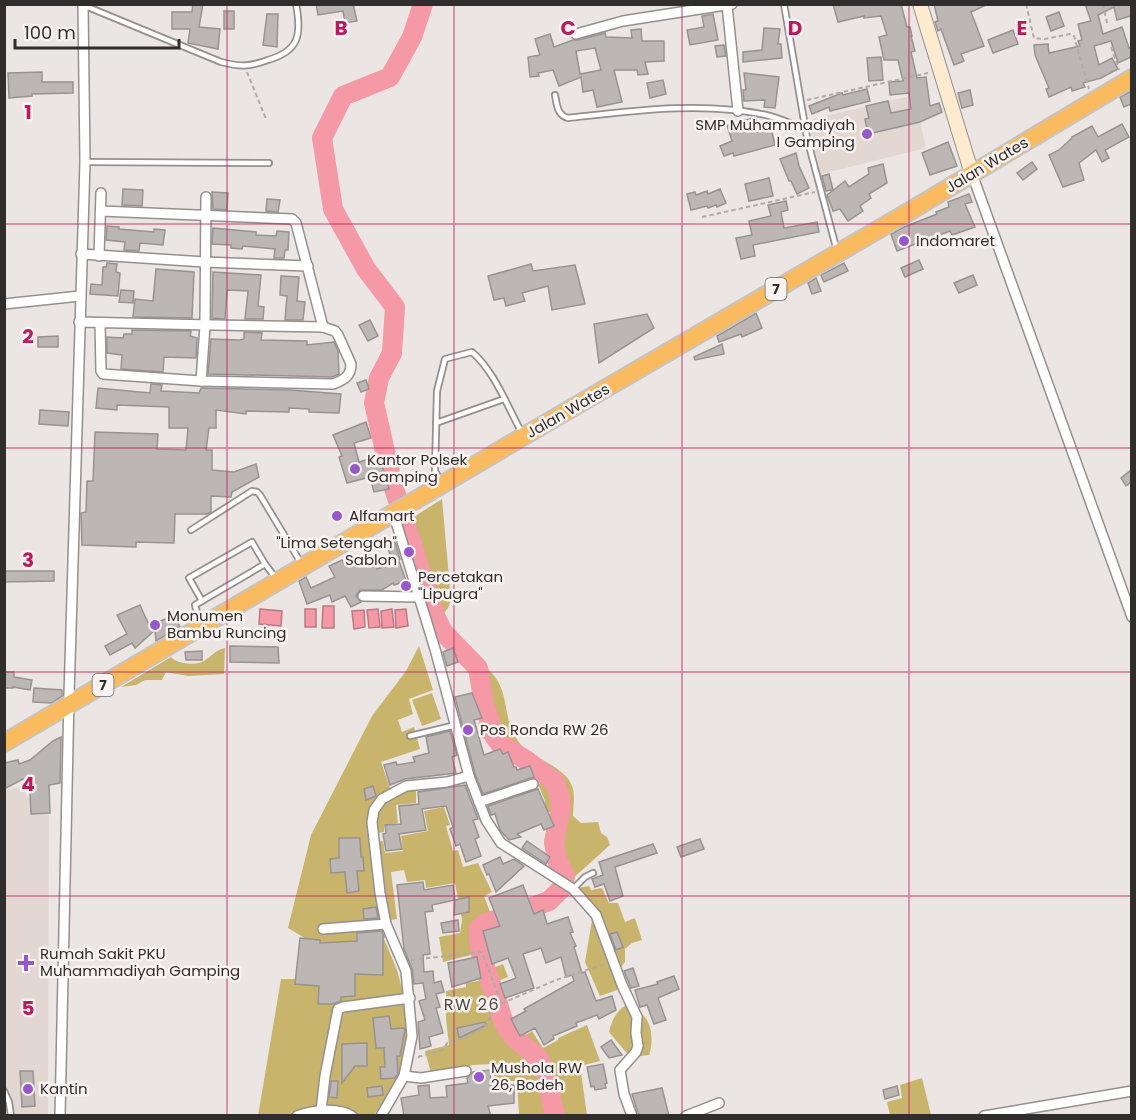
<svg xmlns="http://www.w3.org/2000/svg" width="1136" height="1120" viewBox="0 0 1136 1120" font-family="Poppins,sans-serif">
<rect width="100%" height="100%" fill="#ebe6e3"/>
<g fill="#e3d8d1">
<path d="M914,95L926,148L821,174L808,120Z"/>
<path d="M22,787L29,798L49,810L48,1115L5,1116V790Z"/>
</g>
<g fill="#c8b46a">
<path d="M442,499L451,600L448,608L440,618L409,520Z"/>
<path d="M419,646L433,690L409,699L413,714L398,720L402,732L414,727L420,749L381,762L390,788L430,777L432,780L416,788V803L396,805L398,823L384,825V832L378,833V842L383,841L385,853L403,851L401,836L428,831L424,811L444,807L450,825L446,826L453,851L458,850L463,867L478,863L492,892L484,896L492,917C470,924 473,934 475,954L443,962L439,937L460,933L462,920L455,883L426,888L425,880L407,882L404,870L391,872L397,919L377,922L397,970L405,1000L409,1034L400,1078L374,1115L258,1116L281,979H301L303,937L288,928L311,835L372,716L406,671Z"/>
<path d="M225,648L224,674L188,676L166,672L162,680H145L136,685L121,687L171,657C176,664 197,666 204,661C212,656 215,650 225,648Z"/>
<path d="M481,664C514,686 499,714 518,741C530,759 568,766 573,789C575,797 573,808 573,816L581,823L598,822L601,833L607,837L610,845L571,880L569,871L560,859L558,851L560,831L551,812H547L544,804L545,801L538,784L549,780L512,754L481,737L478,723L485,720C479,700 473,684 481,664Z"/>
<path d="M432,693L441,719L422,726L412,700Z"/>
<path d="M589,886L591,890L602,888L609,903H618L625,922L635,918L642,940L632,943L625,949V962L617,972L623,988L600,996L585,962L592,920L578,888Z"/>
<path d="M503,964L508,977L496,982V985L503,1000L506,1017L517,1036L521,1038L532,1031L543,1048L558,1040V1038L587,1025L600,1061L580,1066L587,1115H519L517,1081H495L492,1064L472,1065L468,1068L431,1073L425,1051L449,1045L446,1019V991L466,987V983L484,980L482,972Z"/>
<path d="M629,1003C634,1008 640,1012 644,1016C653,1026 653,1044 649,1055L630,1057L609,1032C612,1019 617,1010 629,1003Z"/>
<path d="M922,1078L931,1115H890L887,1102L902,1098L900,1085Z"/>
</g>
<g fill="#f599a6" stroke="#ba7982" stroke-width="1.5">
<path d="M323,606H334V628H322Z"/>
<path d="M260,609L282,611L281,626L259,624Z"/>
<rect x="305" y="609" width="11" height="18"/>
<path d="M378,609L380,627L369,628L367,610Z"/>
<path d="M392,609L394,627L382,628L381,611Z"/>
<path d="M406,609L408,626L396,628L395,610Z"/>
<path d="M364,610L365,627L354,629L352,611Z"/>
</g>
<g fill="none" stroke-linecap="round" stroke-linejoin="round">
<path stroke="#f599a6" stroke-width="20" d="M423,4L412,37L390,77L343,96L322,138L333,209L366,269L395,307L392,353L379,378L374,403L392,482L435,616L443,632L478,668L484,704L495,737L501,745L526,760L555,782L560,798L561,807L554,842L557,860L565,876L563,887L549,901L484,924L479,929C477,954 489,977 497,1000C501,1014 503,1026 514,1037C524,1048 537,1052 543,1066C550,1082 549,1100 556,1116"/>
</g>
<g fill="#bcb6b5" stroke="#989291" stroke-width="1.5" fill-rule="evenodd">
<path d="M193,4H203L199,27L220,29L218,49L188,43L190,29H172V12H192Z"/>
<path d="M316,4H353L357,21L345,23L343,11L318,15Z"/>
<path d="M833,4H901L907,27H910L912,36H911L915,51L911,52L917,78L926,77L930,106L939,103L942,112L920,122L868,134L865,119L869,118L866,106L888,101L891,113L911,109L909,93L890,95L889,82L903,81L898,60H884L879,37L887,35L881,16L864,18V16L838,22Z"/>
<path d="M934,4H988L971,12L984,46L961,54L964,61L954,65L941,29L938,31L935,22L938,21Z"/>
<path d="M1085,4H1131V16L1117,20L1114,7L1098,15L1103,34L1122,27L1129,48L1131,47V57L1118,63L1111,41L1094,46L1099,65L1112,58L1118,69L1101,78L1083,83L1085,87L1072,91L1071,87L1049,97L1046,89L1049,88L1035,55L1034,45L1048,44L1049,53L1080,46L1078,41L1082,40L1078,24L1091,21Z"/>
<rect x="224" y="11" width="10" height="18"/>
<path d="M1059,12L1064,26L1051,31L1046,17Z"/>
<path d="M267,14H278L277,47L263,45Z"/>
<path d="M713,14L718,40L690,45L687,30L704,27L702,16Z"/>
<path d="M764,28L780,29L778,44H781L782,58L743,62V52L762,50Z"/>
<path d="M641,29L642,41H664V61L645,62L648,74L638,75L637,70H614L622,102L597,107L593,90L583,92L581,77L559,86L553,70L538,73L539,76L530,77L528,57L540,55L535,39L550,34L554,47L573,40H578L605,33L606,37L632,38L631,30ZM595,48L601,70L580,74L576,51Z"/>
<path d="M1013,30L1018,44L993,53L988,40Z"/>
<path d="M724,45L726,56L717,57L715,46Z"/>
<path d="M881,57L883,80L869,81L867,58Z"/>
<path d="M42,72V82H73V93L32,94V96L9,98L8,73Z"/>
<path d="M744,73L779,77L775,108L764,107L765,100L744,101L743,90H746Z"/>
<path d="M663,80L666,94L650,98L647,83Z"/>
<path d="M867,89L870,101L830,111L829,107L812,114L809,106L842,93L843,95Z"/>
<path d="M970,90L973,105L962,108L958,93Z"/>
<path d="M1131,91V104L1124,107L1120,97Z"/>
<path d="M754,118L758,132L771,128L775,145L734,156L733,153L724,156L720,146L732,141L727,125Z"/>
<path d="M1122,124L1129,137L1105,150L1109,158L1102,162L1096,150L1079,163L1084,180L1063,187L1049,155L1059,150L1072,138V137L1092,126L1098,137Z"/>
<path d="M948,142L957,166L930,175L922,153Z"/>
<path d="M796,153L799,166L809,188L797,194L791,181H789L780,159Z"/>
<path d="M1032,162L1037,169L1023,180L1017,173Z"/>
<path d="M883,164L887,183L869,194L871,198L860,206L863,211L848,221L840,209L833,211L827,195L845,181L849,187L869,174L868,168Z"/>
<path d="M829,174L833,190L826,191L822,176Z"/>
<path d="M769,178L773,196L749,201L745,184Z"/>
<path d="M123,189L143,190L142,206L122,205Z"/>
<path d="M720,189L726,203L717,207L716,205L708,208L707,206L691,210L687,194L695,192L696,195L707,191L708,194Z"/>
<path d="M212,192L228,193L227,210L213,209Z"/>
<path d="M969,194L972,202L965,204L975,227L952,235L950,231L897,251L891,234L904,227L937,214L936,212L949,207L948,202Z"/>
<path d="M267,199L280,200L278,212L266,211Z"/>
<path d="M786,201L788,210L781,212L784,228L817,222L819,232L753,245L755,256L741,259L736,238L752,235L749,221L771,216L768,205Z"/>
<path d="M107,226L119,227V229L154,232V229L165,230L163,245L140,243L139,251L124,250L125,242L106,240Z"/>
<path d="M213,228L256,232V235L276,236L277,231L289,232L288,250H285L284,258H274L275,249L243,246L242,249L231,248V245L212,244Z"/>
<path d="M919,260L923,269L905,277L901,268Z"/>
<path d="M107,263L117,264L116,272L120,273L118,296L90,294L91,284L102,285L103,267H106Z"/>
<path d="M844,263L848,271L824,282L821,275Z"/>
<path d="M531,264L533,271L575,265L585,304L552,310L548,286L522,293L525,301L506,306L504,298L494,300L488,276Z"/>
<path d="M156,269L194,272L192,318L133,317L135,299L153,301Z"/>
<path d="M213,272L261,275L258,306L264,307L263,319H245L248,291L227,290L225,319L212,318Z"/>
<path d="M973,275L977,285L959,293L954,283Z"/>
<path d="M281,276L299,277L297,301L305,302L303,320H285L287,296L280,295Z"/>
<path d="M816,278L821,291L812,294L808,283Z"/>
<path d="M121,290L134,291L133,303L119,302Z"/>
<path d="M756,313L762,328L742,337L741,334L719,342L717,336Z"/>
<path d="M647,314L654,328L599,363L594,324Z"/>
<path d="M370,320L378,336L368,341L359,325Z"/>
<path d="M132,330L191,331L190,336L197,338L196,358L164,357L163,372L121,369L122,355L107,353V337L123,338L124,334H132Z"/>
<path d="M244,332L262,333L261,340L307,341V345L334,342L338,351L339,374L332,377L208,374L211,339L240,340L244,339Z"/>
<path d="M58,336V347H38V337Z"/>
<path d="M722,344L724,354L695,360L694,357Z"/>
<path d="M366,380L369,389L361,392L357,383Z"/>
<path d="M151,384L162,385L161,391L199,393L201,388L290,390L341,394L339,413L309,412V409L289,408V412L246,411V414L216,410V428H209L206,450H212V470L234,472L256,464L259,477L232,492L231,497L211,496V512L207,514H175L174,543L136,542V547L82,545L81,513L86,512L87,481H93L95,432L158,434L157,449L186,450L188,428H169V407L117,405V410L96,408L98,388L150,393Z"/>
<path d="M40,410L69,412L68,426L39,424Z"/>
<path d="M366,422L371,438L354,443L359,462L379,456L389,489L374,492L370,477L347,483L339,457L342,456L333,435Z"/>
<path d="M1131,470V482L1126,486L1121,478Z"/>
<path d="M394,539L400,559L393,562L386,543Z"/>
<path d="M369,552L377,569L399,561L406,581L394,585L393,583L382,590H360L356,596L361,602L351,607L345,596L332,602L330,595L307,604L299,581L306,577L311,588L335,577L329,566L342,560L344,564Z"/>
<path d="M4,571H54V581L4,582Z"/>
<path d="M140,605L149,625L174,616L180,627L156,641L155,630L135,648L132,643L110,655L105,646L127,634L117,615Z"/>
<path d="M230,646L278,647L279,663L230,662Z"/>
<path d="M453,648L458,662L447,666L443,652Z"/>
<path d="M202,651V660H186L185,652Z"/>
<path d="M4,672H14V677L32,680L30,690L13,687V688H4Z"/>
<path d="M34,688L62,690V696L52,703L33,702Z"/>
<path d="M472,693L482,718L474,720L484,755L500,749L503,754L508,752L514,767H516L517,770L530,766L534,777L483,794L475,774L455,697Z"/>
<path d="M450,731L457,755L452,757L456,773L405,779L390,785L384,765L396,762L397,765L415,762L413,757L429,753L426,737Z"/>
<path d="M61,737L60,783L49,785L50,813L31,814L30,793L23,779L4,789V763L18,760L19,764L30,760L53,741Z"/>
<path d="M465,785L478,819L473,820L479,837L475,839L481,856L466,862L460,844L456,846L450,829L453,827L446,806L422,809L426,830L399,834L402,849L386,851L383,834L386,833L385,825L401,824L399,806L419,804L418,792Z"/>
<path d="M373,786L376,796L366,800L364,789Z"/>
<path d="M538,789L554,826L544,830L541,824L517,834L521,837L509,840L500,830L495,814L491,815L488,806Z"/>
<path d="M339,838H360L361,857H363L364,871H357L359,891L347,893L345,872L331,873L330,859L339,858Z"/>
<path d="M700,839L704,849L681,857L677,847Z"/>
<path d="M527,841L550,857L546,864L522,848Z"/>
<path d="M653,844L657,853L615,867L623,896L610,901L604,884L595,887L592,879L603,875L599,862Z"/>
<path d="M500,857L503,864L514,859L524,866L496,892L489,874L487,875L483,865Z"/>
<path d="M423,882L424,890L453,885L455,900L432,905L433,911L425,912L430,954L423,955L424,972L433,971L434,983L441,981L444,992L436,994L440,1007L436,1008L443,1033L429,1037L431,1046L420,1049L418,1022L425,1020L419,1001L426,999L423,983L414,984L412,969L404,949L397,885Z"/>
<path d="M523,885L534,914L543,910L547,924L568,917L573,932L570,933L576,946L574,947L582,973L585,972L596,1001L612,996L616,1010L599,1019L597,1015L576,1023L577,1026L553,1036L554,1039L544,1045L535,1028L520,1036L511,1019L526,1011L524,1009L574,981L572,975L566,977L561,957L546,963L541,948L523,954L534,988L505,998L500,984L516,978L508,958L492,964L483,931L500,926L489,898Z"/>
<path d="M469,897V912L454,915L455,900Z"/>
<path d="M376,907L378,918L364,919L363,909Z"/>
<path d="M458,920L459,931L443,933L441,923Z"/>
<path d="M382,931L384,937H383V975L355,974V996L341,997V1001L333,1004H318L319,986L295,984L300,938L320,940V943L357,941V933Z"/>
<path d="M617,932L623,947L616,950L610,934Z"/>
<path d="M477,957L481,978L452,987L448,963Z"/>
<path d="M633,968L639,986L631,988L624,971Z"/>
<path d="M674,976L679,989L658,998L666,1020L654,1024L647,1005L640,1007L635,990L658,984L657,982Z"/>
<path d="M389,1016L391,1029L404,1028L405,1029L400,1056H397L398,1074L395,1078L381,1079L380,1067H385L384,1048H376L373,1018Z"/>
<path d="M485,1022L486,1025L459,1038L457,1028Z"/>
<path d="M611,1040L622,1055L609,1058L601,1047Z"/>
<path d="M367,1043V1066H355L342,1083V1044Z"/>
<path d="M603,1064L607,1083L605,1084L606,1088L595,1090L594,1086L591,1087L587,1067Z"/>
<path d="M490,1070L491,1085H514V1103L488,1106L491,1116H404L401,1098L419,1095L418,1086L429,1085L430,1098L447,1097L446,1086L468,1083L467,1078L473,1072Z"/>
<path d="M20,1071H33L35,1106L22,1107Z"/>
<path d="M331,1081H338L337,1098L329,1097Z"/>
<path d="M382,1086L383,1095L368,1097L367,1088Z"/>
<path d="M897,1086L899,1095L885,1099L883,1090Z"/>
<path d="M662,1088L669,1116H639L632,1094Z"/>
</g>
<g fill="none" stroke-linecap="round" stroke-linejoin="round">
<defs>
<g id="lane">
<path d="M784,4L807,138L837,251"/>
<path d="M83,5L221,62C240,67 249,67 268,60C299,51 302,35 296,4"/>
<path d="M555,95C557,105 557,115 568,118C632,111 702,101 766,115C779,118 792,124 805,129"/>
<path d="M85,162L269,163"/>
<path d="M436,423L504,399"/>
<path d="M441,482L435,471L437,391L445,359L472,352C495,372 507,406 522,433"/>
<path d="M191,530L252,491L257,492L260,495L301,563"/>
<path d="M202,601L189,578L252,542L265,564L275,577"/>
<path d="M200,623L195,605L265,564"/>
<path d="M410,736L456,725"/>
<path d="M573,889L585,877L593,873"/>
<path d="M4,1091L9,1102L11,1116"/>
</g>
<g id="street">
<path d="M727,5L738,111"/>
<path d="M576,34L623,21L732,4"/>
<path d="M972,174L1132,617"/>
<path d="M101,211L292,219L296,223L323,327"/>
<path d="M81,254L205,262L308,266"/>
<path d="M99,256L101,193"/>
<path d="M4,304L80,296"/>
<path d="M79,322C160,324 242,326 323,327L335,331L338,335L351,364C351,376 344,380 333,384L201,381L103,374L101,371L100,323"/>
<path d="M201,381L205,326L206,197"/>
<path d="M391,515L397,525L435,649L469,776L486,820L501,843L573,889L596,915L622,985L637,1017L636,1033L638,1046L636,1052L620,1070L624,1094L632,1116"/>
<path d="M363,596L419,597"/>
<path d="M479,802L533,784"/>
<path d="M323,929L386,924"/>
<path d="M404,1076L421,1078L466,1071"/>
<path d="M321,1111L325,1076L338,1009L343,1007L410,998"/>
<path d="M60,1116L69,696L85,162L83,4"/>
<path d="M297,1116C312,1110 337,1107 352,1116"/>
<path d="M381,1116L404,1076L412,1036L406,971L386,924L380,893L372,822L374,810L382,799L406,786L447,782L469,776"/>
<path d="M686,1116L719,1103"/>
<path d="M984,1116L1132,1091"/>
</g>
<path id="secondary" d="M920,4L972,174"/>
<path id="highway" d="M4,743L524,436L905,214L1132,78"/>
</defs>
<use href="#lane" stroke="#94908d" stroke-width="8"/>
<use href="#street" stroke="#94908d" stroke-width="12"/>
<use href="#secondary" stroke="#94908d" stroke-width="16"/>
<use href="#highway" stroke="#c5c4c4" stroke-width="20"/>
<g stroke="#afaba9" stroke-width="2" stroke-dasharray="4.5 3" stroke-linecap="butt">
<path d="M1026,4L1034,38L1045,39L1070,34L1074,36L1089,89"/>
<path d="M1103,4L1107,23"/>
<path d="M1111,47L1119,70"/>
<path d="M247,72L266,119"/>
<path d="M807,100L928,73"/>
<path d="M702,217L815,192"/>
<path d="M411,960L482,952L502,1005"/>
<path d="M418,1057L442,1050L448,1042L468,1037L478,1031L487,1024L496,1006L556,980L605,964"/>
</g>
<use href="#lane" stroke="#fff" stroke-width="4.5"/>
<use href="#street" stroke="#fff" stroke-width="9"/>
<use href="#secondary" stroke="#feeacf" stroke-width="14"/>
<use href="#highway" stroke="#faba5e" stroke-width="16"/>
</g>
<path fill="none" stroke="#c2185b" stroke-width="1.5" stroke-opacity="0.55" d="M227,4V1116M454,4V1116M682,4V1116M909,4V1116M4,224H1132M4,448H1132M4,672H1132M4,896H1132"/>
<g fill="#9757cd" stroke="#f8f3f0" stroke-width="2">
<circle cx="867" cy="134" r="6"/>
<circle cx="904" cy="241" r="6"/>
<circle cx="355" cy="469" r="6"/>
<circle cx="337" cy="516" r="6"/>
<circle cx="409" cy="552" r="6"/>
<circle cx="406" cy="586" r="6"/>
<circle cx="155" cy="625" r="6"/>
<circle cx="468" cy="730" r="6"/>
<path d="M23 954h6v6h6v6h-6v6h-6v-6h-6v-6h6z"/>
<circle cx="479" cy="1077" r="6"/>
<circle cx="28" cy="1089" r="6"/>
</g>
<g text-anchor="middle" stroke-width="5" stroke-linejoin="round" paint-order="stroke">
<g fill="#f8f3f0" stroke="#6c6968" stroke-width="1.5">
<rect x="765.5" y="278" width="21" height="22" rx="4.5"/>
<rect x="92.5" y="674" width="21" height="22" rx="4.5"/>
</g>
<g font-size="14" font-weight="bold" fill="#302e2d">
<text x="776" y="294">7</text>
<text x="103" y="690">7</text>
</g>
<g font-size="15" fill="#302e2d" stroke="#f8f3f0" text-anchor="start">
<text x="855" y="130" text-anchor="end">SMP Muhammadiyah<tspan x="855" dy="17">I Gamping</tspan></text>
<text x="916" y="246">Indomaret</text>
<text x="367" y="465">Kantor Polsek<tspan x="367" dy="17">Gamping</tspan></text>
<text x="349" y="521">Alfamart</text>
<text x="397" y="548" text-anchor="end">"Lima Setengah"<tspan x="397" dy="17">Sablon</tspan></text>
<text x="418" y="582">Percetakan<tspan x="418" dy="17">"Lipugra"</tspan></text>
<text x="167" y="621">Monumen<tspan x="167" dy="17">Bambu Runcing</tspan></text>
<text x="480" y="735">Pos Ronda RW 26</text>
<text x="40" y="959">Rumah Sakit PKU<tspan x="40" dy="17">Muhammadiyah Gamping</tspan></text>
<text x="491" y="1073">Mushola RW<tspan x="491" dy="17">26, Bodeh</tspan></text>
<text x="40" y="1094">Kantin</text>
</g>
<g font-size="15" fill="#302e2d" stroke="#f8f3f0">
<text transform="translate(987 165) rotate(-31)" y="5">Jalan Wates</text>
<text transform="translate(568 411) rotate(-30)" y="5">Jalan Wates</text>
</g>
<g font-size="16" letter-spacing="1.5" fill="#4d4a47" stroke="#f8f3f0">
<text x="472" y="1010">RW 26</text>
</g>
</g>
<g font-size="20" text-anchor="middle" font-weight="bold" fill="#c2185b" stroke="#f8f3f0" stroke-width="5" stroke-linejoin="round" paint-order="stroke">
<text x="341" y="35">B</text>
<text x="568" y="35">C</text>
<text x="795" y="35">D</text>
<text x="1022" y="35">E</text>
<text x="28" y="119">1</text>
<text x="28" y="343">2</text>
<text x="28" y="567">3</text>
<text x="28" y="791">4</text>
<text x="28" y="1015">5</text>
</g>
<rect width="1136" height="1120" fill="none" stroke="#302e2d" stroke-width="12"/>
<path d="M15 39v9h164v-9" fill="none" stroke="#302e2d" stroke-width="3"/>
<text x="24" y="39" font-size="18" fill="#302e2d" stroke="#f8f3f0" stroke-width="4.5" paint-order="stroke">100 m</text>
</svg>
